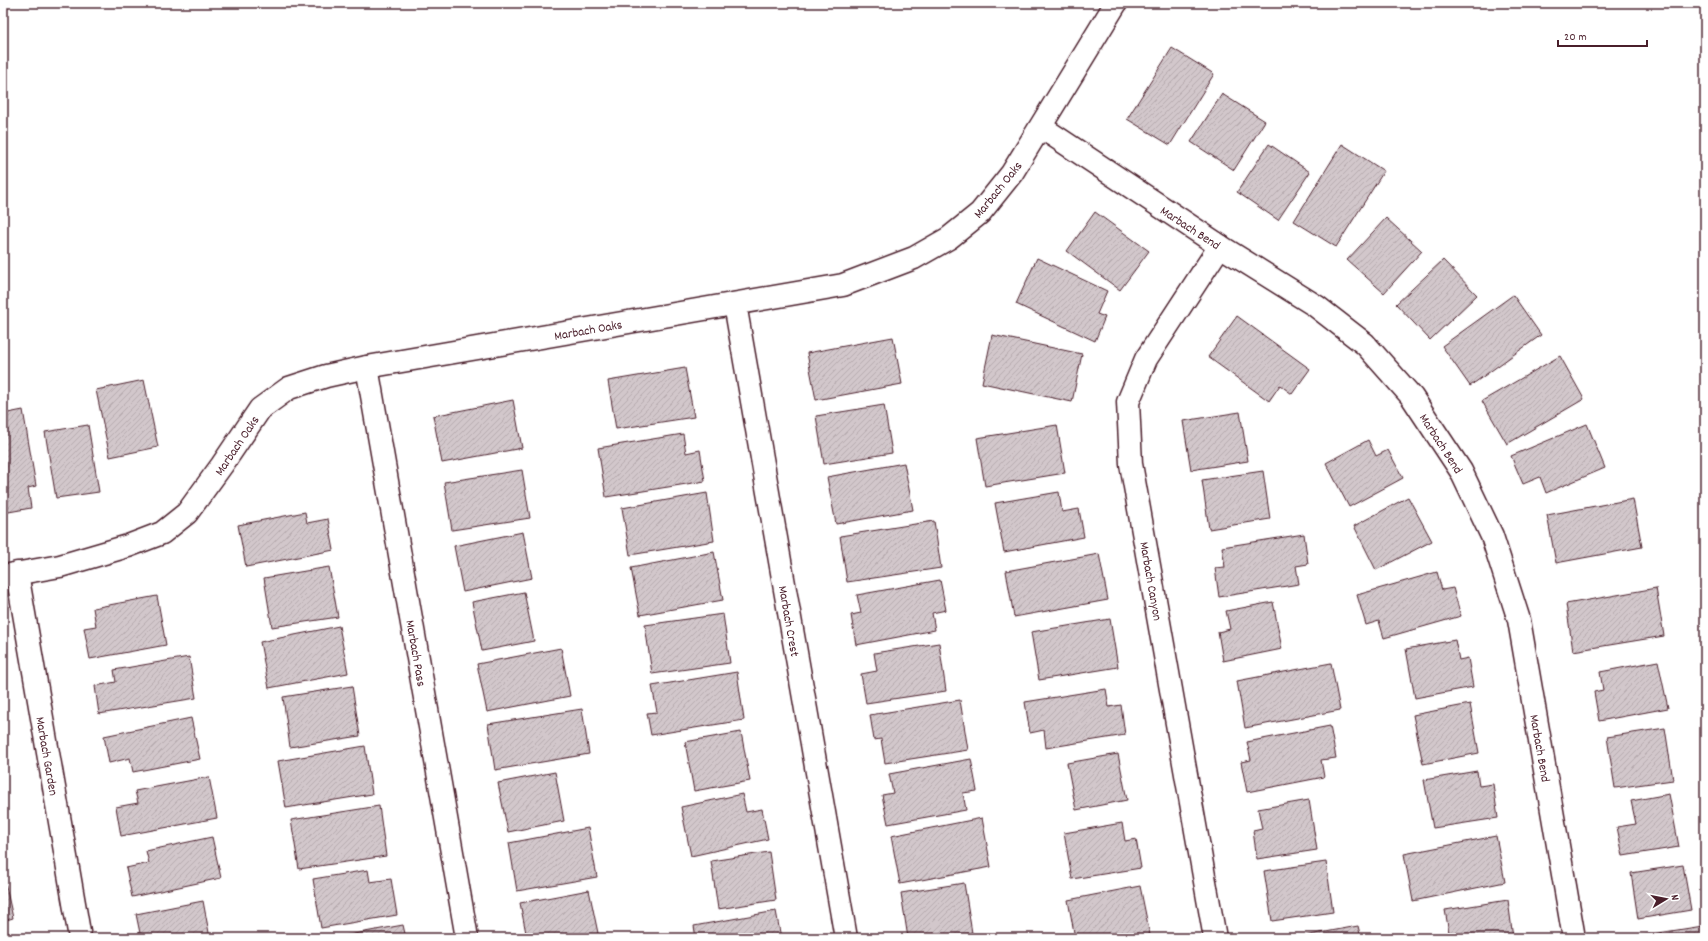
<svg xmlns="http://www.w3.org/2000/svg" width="1708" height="941" viewBox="0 0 1708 941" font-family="Dekko,sans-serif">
<defs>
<pattern id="building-hatch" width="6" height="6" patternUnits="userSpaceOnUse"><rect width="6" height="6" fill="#d2c7cb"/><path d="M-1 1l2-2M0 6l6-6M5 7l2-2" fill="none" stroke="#b6aaae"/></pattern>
</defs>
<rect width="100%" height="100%" fill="#fff"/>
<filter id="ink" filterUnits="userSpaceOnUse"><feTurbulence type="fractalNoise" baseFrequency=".025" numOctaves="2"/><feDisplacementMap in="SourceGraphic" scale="8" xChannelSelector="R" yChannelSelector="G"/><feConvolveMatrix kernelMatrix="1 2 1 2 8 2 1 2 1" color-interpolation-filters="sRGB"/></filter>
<g filter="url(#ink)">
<g fill="url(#building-hatch)" stroke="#4a1f2b">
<path d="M1172,48L1214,74L1170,145L1127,119Z"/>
<path d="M1222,94L1265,121L1234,170L1191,142Z"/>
<path d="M1269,144L1310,172L1278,220L1237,192Z"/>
<path d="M1342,144L1384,171L1336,247L1294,221Z"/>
<path d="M1095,212L1149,251L1120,290L1067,251Z"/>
<path d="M1386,218L1422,251L1384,293L1347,260Z"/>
<path d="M1037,258L1107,291L1097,314L1105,317L1095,341L1016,304Z"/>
<path d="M1443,260L1477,295L1430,340L1396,304Z"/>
<path d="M1513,295L1541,335L1470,386L1442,346Z"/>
<path d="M1237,316L1310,369L1292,394L1280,385L1269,401L1208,357Z"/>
<path d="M992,335L1082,354L1072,402L982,383Z"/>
<path d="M893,337L902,384L816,400L807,353Z"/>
<path d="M1560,356L1584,399L1507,444L1482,401Z"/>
<path d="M685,368L694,417L616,429L608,381Z"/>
<path d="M144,380L158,447L110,457L96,390Z"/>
<path d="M513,400L522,448L442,463L433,416Z"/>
<path d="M884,405L892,453L824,464L816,416Z"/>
<path d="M23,410L36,486L28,488L31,508L3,513V414Z"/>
<path d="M1240,412L1248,461L1191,470L1183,421Z"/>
<path d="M1587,424L1605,468L1546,493L1540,477L1523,484L1511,456Z"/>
<path d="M88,425L99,492L56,498L45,432Z"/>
<path d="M1057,425L1065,473L985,486L977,438Z"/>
<path d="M683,434L686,453L700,450L705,481L606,497L598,448Z"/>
<path d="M1368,440L1376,456L1388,450L1403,478L1349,507L1326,463Z"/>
<path d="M904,463L913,510L836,524L827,477Z"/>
<path d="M522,470L530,518L452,530L444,482Z"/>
<path d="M1263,471L1270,519L1209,529L1202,480Z"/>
<path d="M1059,492L1062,512L1079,509L1084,537L1004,552L995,503Z"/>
<path d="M707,493L714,541L630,555L622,508Z"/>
<path d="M1408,497L1432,541L1376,570L1354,526Z"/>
<path d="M1633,499L1642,547L1556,563L1547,515Z"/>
<path d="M305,512L307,523L328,519L334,550L246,567L238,525Z"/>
<path d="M934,521L941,568L847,582L840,536Z"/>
<path d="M523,532L532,578L463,592L454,546Z"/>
<path d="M1304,534L1308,564L1296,566L1299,584L1219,597L1215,568L1225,567L1222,547Z"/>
<path d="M714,552L723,600L640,615L631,568Z"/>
<path d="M1099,554L1108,600L1014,617L1006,571Z"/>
<path d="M329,567L338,617L272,627L264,578Z"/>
<path d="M1437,572L1442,590L1453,588L1461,616L1384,638L1379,621L1366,625L1357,595Z"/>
<path d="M940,580L946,610L932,613L935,630L856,645L851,615L861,613L857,595Z"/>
<path d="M1656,588L1664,636L1573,651L1566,604Z"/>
<path d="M524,592L534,641L482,651L472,602Z"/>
<path d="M157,596L166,645L90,659L84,628L96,626L93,608Z"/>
<path d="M1273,602L1282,649L1223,661L1218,632L1230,629L1226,611Z"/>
<path d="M723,614L730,663L652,674L645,625Z"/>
<path d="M1110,619L1118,667L1039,680L1031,632Z"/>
<path d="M339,626L348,673L269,688L260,642Z"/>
<path d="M1455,640L1459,660L1468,658L1473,687L1415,698L1406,649Z"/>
<path d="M939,643L946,691L866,703L861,674L877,671L874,653Z"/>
<path d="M561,648L570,696L487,712L477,664Z"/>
<path d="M189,657L196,698L99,714L95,686L116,682L114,670Z"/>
<path d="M1658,661L1668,708L1599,721L1594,692L1603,690L1600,672Z"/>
<path d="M1331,663L1340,710L1245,728L1237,681Z"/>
<path d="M737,672L744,720L651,735L647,713L657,712L652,686Z"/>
<path d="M352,686L360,736L290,747L283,697Z"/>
<path d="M1106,689L1109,707L1121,705L1125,735L1046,748L1044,730L1030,733L1025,702Z"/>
<path d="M960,700L968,750L885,763L881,739L874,740L870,715Z"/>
<path d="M1470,704L1479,753L1423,764L1413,715Z"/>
<path d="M582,709L589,754L495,770L488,724Z"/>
<path d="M191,718L200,759L133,772L130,758L109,763L104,736Z"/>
<path d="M1330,726L1336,758L1321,760L1324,777L1247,792L1241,762L1251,760L1247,742Z"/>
<path d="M1665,728L1673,780L1615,788L1607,737Z"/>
<path d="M741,732L750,781L694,791L685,742Z"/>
<path d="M365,746L372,794L286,808L278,761Z"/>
<path d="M1118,754L1127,800L1076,810L1067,763Z"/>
<path d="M971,759L977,791L963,793L966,810L888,824L882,795L893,793L889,774Z"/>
<path d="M1477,771L1479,786L1493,784L1498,818L1433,828L1424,780Z"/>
<path d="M555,772L564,821L508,832L498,783Z"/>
<path d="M209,777L217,818L121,836L116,807L138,803L135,791Z"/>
<path d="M742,794L746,812L762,809L768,839L691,856L681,807Z"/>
<path d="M1669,794L1679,847L1623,856L1617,827L1636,824L1631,801Z"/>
<path d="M1309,800L1317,850L1257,859L1253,831L1262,829L1258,809Z"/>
<path d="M379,806L386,856L299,869L291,820Z"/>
<path d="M982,818L991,867L900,884L891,836Z"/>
<path d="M1122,823L1125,841L1136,839L1141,868L1072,879L1064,833Z"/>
<path d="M588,828L597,877L517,891L509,843Z"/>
<path d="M1496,836L1505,882L1413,901L1404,854Z"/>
<path d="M212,837L221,878L132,897L126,868L149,863L146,851Z"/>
<path d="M769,852L776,900L718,909L711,861Z"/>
<path d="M1326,862L1333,912L1272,921L1264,871Z"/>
<path d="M1683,865L1691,910L1638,919L1631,873Z"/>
<path d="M368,870L370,882L391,879L397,915L321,928L313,879Z"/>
<path d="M3,873L13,918L3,921Z"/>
<path d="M964,883L972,933L940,938H908L901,893Z"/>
<path d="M1140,886L1150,935L1133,938H1075L1068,900Z"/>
<path d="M589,890L599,938H527L520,903Z"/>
<path d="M1508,900L1513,938H1450L1445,910Z"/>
<path d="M203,901L210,938H141L136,914Z"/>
<path d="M776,911L781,938H696L694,926Z"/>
<path d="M403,925L406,938H332Z"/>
<path d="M1358,926L1361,938H1293Z"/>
<path d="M1703,926L1705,938H1639V936Z"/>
</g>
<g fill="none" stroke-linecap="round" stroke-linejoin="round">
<defs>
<g id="minor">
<path d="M1041,127L1220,246L1316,306L1365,344L1412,397L1461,471L1492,536L1519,620L1574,938"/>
<path d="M735,304L846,938"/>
<path d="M367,367L467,938"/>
<path d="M17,573L80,938"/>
<path d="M3,576L60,566L128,546L162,533L187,513L222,465L260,409L289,388L326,376L367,367L843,285L914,258L949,238L980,213L1012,173L1116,3"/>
<path d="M1215,938L1131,464L1128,402L1146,359L1220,246"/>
</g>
</defs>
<use href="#minor" stroke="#4a1f2b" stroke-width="25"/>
<use href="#minor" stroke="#fff" stroke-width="22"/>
</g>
</g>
<g text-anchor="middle" stroke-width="3" stroke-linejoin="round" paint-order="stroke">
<g font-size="13" fill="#4a1f2b" stroke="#fff">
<text transform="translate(997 189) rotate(-51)" y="5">Marbach Oaks</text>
<text transform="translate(1191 227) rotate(33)" y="5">Marbach Bend</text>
<text transform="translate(588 329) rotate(-10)" y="5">Marbach Oaks</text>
<text transform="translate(1442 443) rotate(57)" y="5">Marbach Bend</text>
<text transform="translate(236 445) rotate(-56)" y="5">Marbach Oaks</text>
<text transform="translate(1152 581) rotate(80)" y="5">Marbach Canyon</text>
<text transform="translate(790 621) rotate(80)" y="5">Marbach Crest</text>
<text transform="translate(417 653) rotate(80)" y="5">Marbach Pass</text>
<text transform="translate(1541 748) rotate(80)" y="5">Marbach Bend</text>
<text transform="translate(48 756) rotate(80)" y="5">Marbach Garden</text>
</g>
</g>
<rect width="1708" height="941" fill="none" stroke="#fff" stroke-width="16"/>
<rect x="8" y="8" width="1692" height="925" fill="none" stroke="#4a1f2b" stroke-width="1.5" filter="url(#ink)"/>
<g transform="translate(1666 899) rotate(80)" stroke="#ffffff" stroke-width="3" paint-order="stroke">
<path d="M0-3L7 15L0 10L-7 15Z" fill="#4a1f2b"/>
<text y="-6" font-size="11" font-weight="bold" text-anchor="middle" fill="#4a1f2b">N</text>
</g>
<path d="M1558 40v6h89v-6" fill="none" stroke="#4a1f2b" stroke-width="2"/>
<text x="1564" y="40" font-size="12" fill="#4a1f2b" stroke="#ffffff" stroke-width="3" paint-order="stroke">20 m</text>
</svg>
